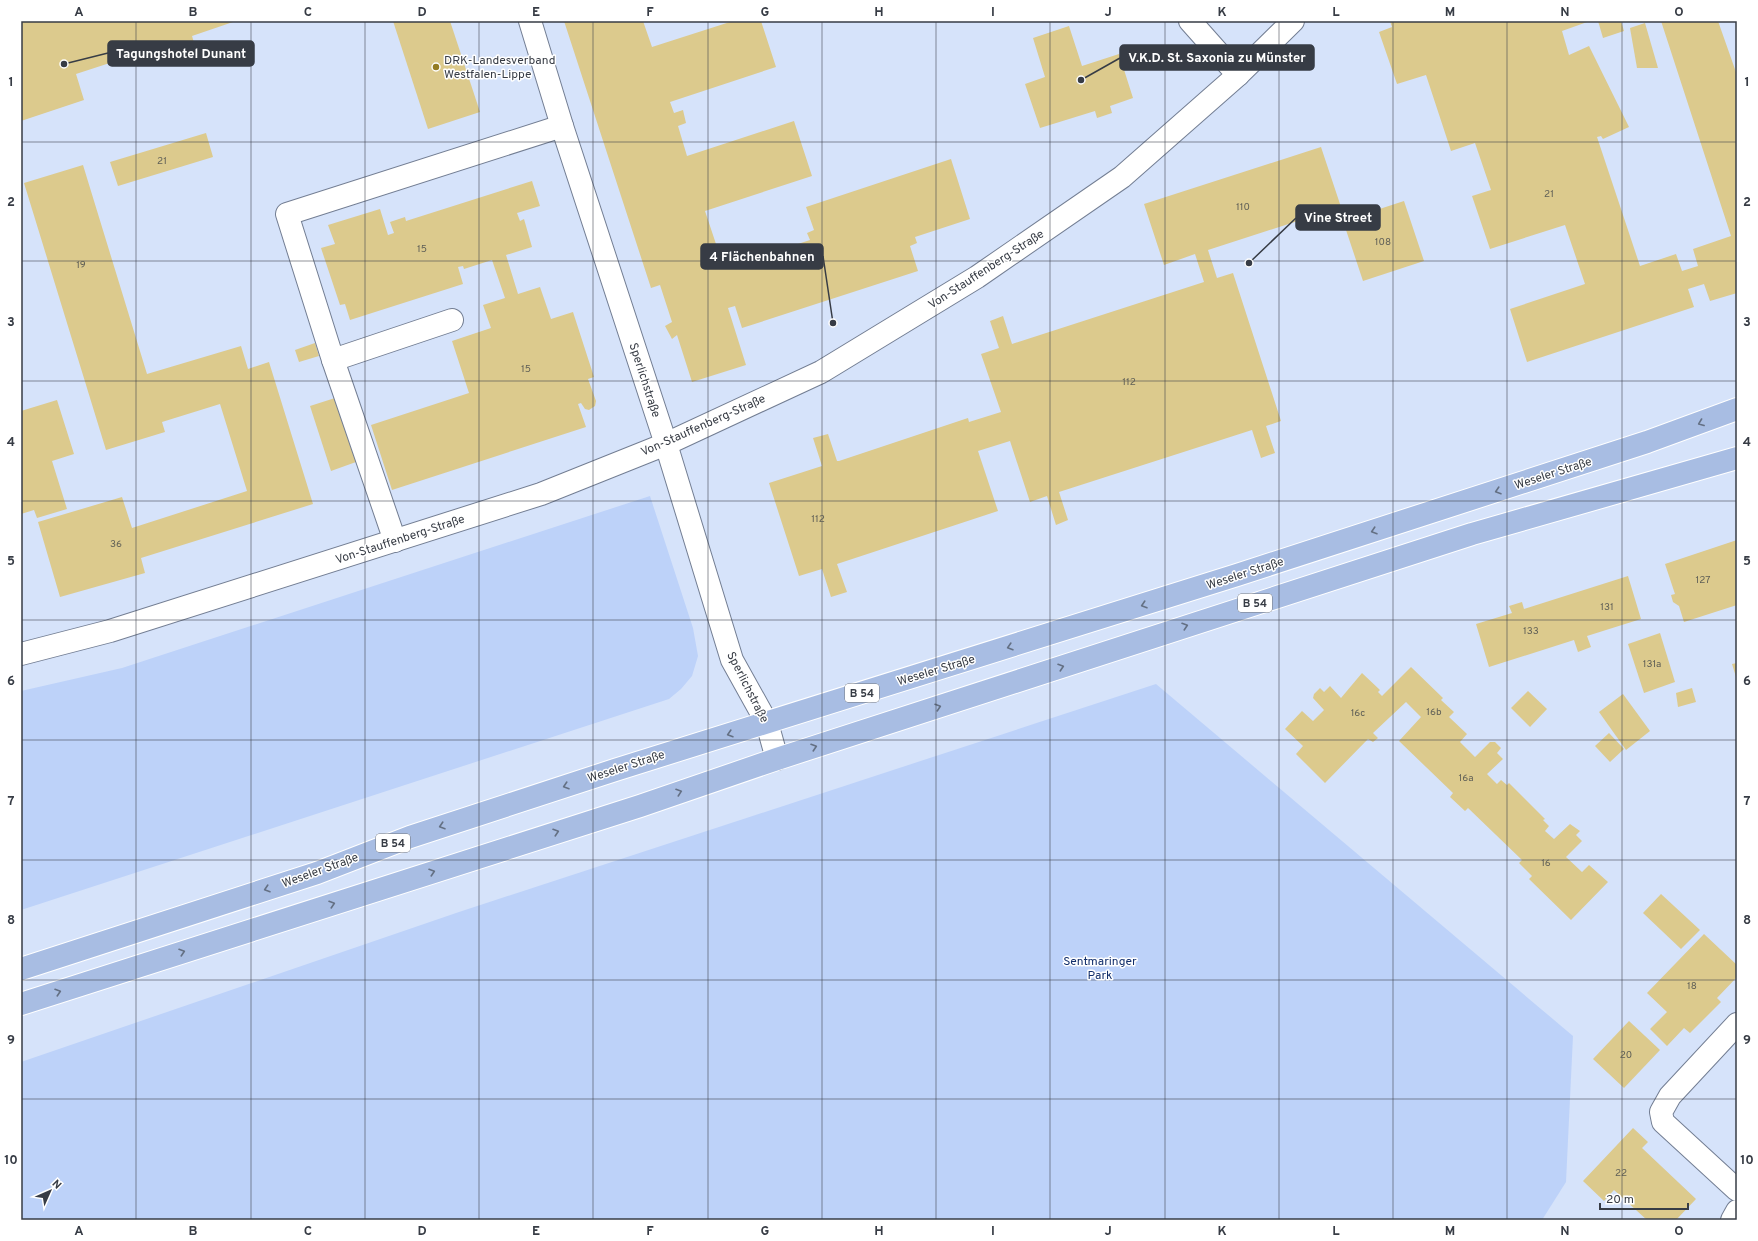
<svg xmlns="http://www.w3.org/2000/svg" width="1758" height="1241" viewBox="0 0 1758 1241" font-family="Overpass,sans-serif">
<rect width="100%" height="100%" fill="#d6e3fa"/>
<g fill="#bdd2f9">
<path d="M650,496L693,628L698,656L692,676L681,689L669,699L21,910V691L122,668Z"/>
<path d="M1156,684L1573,1036L1566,1182L1542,1220H21V1062L459,912Z"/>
</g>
<g fill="#dcca8d">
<path d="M21,21H236L192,36L195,46L170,53L168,44L76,74L84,100L21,121Z"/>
<path d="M393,21H450L480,112L428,129Z"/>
<path d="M564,21H643L652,47L733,21H761L776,67L670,102L674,113L683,110L686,123L678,126L687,156L794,121L812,176L705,211L724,268L810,240L807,233L814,230L806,207L951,159L970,219L915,237L917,243L910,246L918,271L742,328L735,306L728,308L746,365L692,382L677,335L672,339L665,326L672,322L660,285L651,288Z"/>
<path d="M1390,21H1590L1562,31L1569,55L1589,46L1629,127L1603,139L1601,136L1597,137L1640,266L1676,254L1682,271L1698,266L1693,249L1731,236L1661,21H1718L1737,75V293L1710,301L1704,284L1688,289L1694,307L1527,362L1510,309L1585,284L1565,225L1490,249L1472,196L1491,190L1475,143L1451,151L1426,75L1397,84L1379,32L1392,27Z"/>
<path d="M1598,21H1621L1624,31L1603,38Z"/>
<path d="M1645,23L1658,68H1637L1630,28Z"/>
<path d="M1069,26L1082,66L1119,54L1133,98L1110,106L1112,113L1097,118L1095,111L1040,128L1025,84L1045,77L1033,38Z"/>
<path d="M206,133L213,157L118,186L110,162Z"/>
<path d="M1321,147L1341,207L1208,250L1217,278L1233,273L1281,421L1266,426L1275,453L1261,458L1252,430L1059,492L1068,520L1056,525L1047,496L1030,502L1010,441L978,451L998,511L837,564L847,592L831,597L822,569L799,576L769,483L822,466L813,438L828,434L837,461H839L968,418L969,422L1001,412L981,354L999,348L990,321L1003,316L1012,344L1204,282L1195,254L1164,265L1144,204Z"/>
<path d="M83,165L147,374L241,346L248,369L269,362L313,504L141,558L145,573L60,597L38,522L122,497L132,528L247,491L220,404L162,422L165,432L106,450L24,183Z"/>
<path d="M532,181L540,206L517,213L520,221L524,219L532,247L506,255L518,294L540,287L551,319L573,312L594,377L588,379L596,401L595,406L589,410L585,409L581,403L578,404L586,427L392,490L371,425L469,393L452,341L491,328L483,305L505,298L492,260L464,269L463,266L458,267L463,284L350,320L345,304L340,305L321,248L335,244L328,225L380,209L388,235L394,233L390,222L405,217L406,221Z"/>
<path d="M1404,201L1424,261L1363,281L1343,221Z"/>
<path d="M315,343L319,356L299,362L295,350Z"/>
<path d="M335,398L356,462L331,471L310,406Z"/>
<path d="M57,400L74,454L52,461L67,509L37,518L34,510L21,514V411Z"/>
<path d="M1737,540V605L1684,622L1679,606L1673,602L1671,595L1675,594L1665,564Z"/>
<path d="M1628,576L1641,619L1587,636L1591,647L1578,652L1574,640L1489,667L1476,624L1512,613L1509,606L1522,602L1524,609Z"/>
<path d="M1660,633L1675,682L1644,693L1628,644Z"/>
<path d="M1737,663V680L1732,664Z"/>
<path d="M1411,667L1443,698L1441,700L1454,712L1449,717L1467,734L1460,742L1475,757L1490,742H1495L1501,748L1497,753L1503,759L1487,774L1497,784L1501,780L1507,785L1509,783L1545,819L1543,820L1549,826L1545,831L1554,839L1570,824L1580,831L1576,835L1582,841L1566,857L1582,872L1589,865L1608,882L1571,920L1529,879L1532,876L1519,863L1522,860L1468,808L1465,811L1450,797L1453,793L1399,741L1421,717L1406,702L1373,733L1378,738L1373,742L1368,739L1325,783L1296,754L1303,746L1285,729L1302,711L1313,721L1324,710L1313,698L1314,694L1320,688L1324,692L1330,686L1341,698L1362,673L1380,690L1378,692L1382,696Z"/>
<path d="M1692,688L1696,702L1678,707L1676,693Z"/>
<path d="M1528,691L1547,709L1530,727L1511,708Z"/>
<path d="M1623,694L1650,731L1626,750L1599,712Z"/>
<path d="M1609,733L1624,749L1610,762L1595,746Z"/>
<path d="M1661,894L1700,930L1681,949L1643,913Z"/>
<path d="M1704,934L1737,965V977L1717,998L1721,1002L1690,1033L1684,1028L1667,1046L1650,1029L1667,1012L1647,993Z"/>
<path d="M1629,1021L1660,1050L1624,1088L1593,1059Z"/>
<path d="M1633,1128L1648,1142L1642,1148L1696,1199L1676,1220H1647L1614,1190L1604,1201L1583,1181Z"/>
</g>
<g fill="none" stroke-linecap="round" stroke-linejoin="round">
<defs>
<g id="minor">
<path d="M530,21L562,126L666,444L732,660L767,723L777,759"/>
<path d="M1190,21L1238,75"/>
<path d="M452,320L333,360L287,214L562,126"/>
<path d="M333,360L395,541"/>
<path d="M21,654L110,631L541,494L666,444L821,372L977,277L1122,177L1238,75L1293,21"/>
<path d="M1737,1024L1670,1096L1661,1112L1663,1122L1737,1190"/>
<path d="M1732,1220L1737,1211"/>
</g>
<g id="major">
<path d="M21,969L317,873L410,837L615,770L1237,575L1647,442L1737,409"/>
<path d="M21,1004L640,806L777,759L1472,534L1737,458"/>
</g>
</defs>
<use href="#minor" stroke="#737e93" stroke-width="24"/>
<use href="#major" stroke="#fff" stroke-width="24"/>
<use href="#minor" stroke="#fff" stroke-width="22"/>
<use href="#major" stroke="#a8bde3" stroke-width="22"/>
</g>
<defs><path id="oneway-chevron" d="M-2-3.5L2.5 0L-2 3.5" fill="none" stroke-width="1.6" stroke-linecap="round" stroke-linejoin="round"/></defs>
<g stroke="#647084">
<use href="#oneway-chevron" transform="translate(1701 423) rotate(159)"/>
<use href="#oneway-chevron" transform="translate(1498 491) rotate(162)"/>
<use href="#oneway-chevron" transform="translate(1374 531) rotate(162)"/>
<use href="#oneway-chevron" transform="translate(1144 605) rotate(162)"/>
<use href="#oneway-chevron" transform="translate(1185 626) rotate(-18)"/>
<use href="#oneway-chevron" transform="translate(1010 647) rotate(163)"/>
<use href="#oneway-chevron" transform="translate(1061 667) rotate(-18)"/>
<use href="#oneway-chevron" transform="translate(938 707) rotate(-18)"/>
<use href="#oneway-chevron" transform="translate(730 734) rotate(163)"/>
<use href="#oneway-chevron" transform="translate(814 747) rotate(-18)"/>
<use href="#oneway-chevron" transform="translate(566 786) rotate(162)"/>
<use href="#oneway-chevron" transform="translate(679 792) rotate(-19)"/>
<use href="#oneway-chevron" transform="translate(442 826) rotate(162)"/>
<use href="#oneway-chevron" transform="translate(556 832) rotate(-18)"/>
<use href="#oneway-chevron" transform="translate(432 872) rotate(-18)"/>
<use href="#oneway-chevron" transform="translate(267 889) rotate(162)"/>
<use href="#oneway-chevron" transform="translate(332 904) rotate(-18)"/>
<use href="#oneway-chevron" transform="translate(182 952) rotate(-18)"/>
<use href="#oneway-chevron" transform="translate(58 992) rotate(-18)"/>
</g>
<path fill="none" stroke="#373c45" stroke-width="1" stroke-opacity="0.55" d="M136,21V1220M251,21V1220M365,21V1220M479,21V1220M593,21V1220M708,21V1220M822,21V1220M936,21V1220M1050,21V1220M1165,21V1220M1279,21V1220M1393,21V1220M1507,21V1220M1622,21V1220M21,142H1737M21,261H1737M21,381H1737M21,501H1737M21,620H1737M21,740H1737M21,860H1737M21,980H1737M21,1099H1737"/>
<circle fill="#947c23" stroke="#fff" stroke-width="1.5" cx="436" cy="67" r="4"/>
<g text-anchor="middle" stroke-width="3" stroke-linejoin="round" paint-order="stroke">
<g font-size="10" fill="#606057">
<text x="162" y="164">21</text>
<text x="1549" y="197">21</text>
<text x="1243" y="210">110</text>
<text x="1383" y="245">108</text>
<text x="422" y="252">15</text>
<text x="81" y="268">19</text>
<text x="526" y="372">15</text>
<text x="1129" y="385">112</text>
<text x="818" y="522">112</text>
<text x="116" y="547">36</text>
<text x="1703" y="583">127</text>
<text x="1607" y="610">131</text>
<text x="1531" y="634">133</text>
<text x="1652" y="667">131a</text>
<text x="1434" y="715">16b</text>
<text x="1358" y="716">16c</text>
<text x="1466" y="781">16a</text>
<text x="1546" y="866">16</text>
<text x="1692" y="989">18</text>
<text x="1626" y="1058">20</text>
<text x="1621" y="1176">22</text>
</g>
<g fill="#fff" stroke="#73767d" stroke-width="1">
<rect x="1238" y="594" width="34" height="18" rx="3"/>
<rect x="845" y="684" width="34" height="18" rx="3"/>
<rect x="376" y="834" width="34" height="18" rx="3"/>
</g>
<g font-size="11" font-weight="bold" fill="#373c45">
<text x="1255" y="607">B 54</text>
<text x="862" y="697">B 54</text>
<text x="393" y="847">B 54</text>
</g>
<g font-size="12" fill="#373c45" stroke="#fff" text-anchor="start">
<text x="444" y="64">DRK-Landesverband<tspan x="444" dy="14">Westfalen-Lippe</tspan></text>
</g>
<g font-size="12" fill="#373c45" stroke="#fff">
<text transform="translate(986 269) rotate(-33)" y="4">Von-Stauffenberg-Straße</text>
<text transform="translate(645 380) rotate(72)" y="4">Sperlichstraße</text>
<text transform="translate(703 425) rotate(-24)" y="4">Von-Stauffenberg-Straße</text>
<text transform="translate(1553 473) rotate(-18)" y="4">Weseler Straße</text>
<text transform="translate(400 539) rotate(-18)" y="4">Von-Stauffenberg-Straße</text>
<text transform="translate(1245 573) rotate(-18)" y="4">Weseler Straße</text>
<text transform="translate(936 670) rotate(-17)" y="4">Weseler Straße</text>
<text transform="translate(748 687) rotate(63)" y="4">Sperlichstraße</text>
<text transform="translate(626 766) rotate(-18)" y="4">Weseler Straße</text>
<text transform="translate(320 870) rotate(-20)" y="4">Weseler Straße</text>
</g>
<g font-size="12" fill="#112e6b" stroke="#fff">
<text x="1100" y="965">Sentmaringer<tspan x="1100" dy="14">Park</tspan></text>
</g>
</g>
<path fill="none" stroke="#373c45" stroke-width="1.5" d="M64 64L108 53M1081 80L1120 58M1249 263L1296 218M833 323L823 256"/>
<g fill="#373c45" stroke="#fff" stroke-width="1.5">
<circle cx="64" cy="64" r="4"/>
<circle cx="1081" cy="80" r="4"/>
<circle cx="1249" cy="263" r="4"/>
<circle cx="833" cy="323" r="4"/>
</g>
<g fill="#373c45" stroke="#373c45" stroke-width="1.5">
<rect x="108" y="41" width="146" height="25" rx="4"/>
<rect x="1120" y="45" width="194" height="25" rx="4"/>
<rect x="1296" y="205" width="84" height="25" rx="4"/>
<rect x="701" y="244" width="122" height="25" rx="4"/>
</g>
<g font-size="13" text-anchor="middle" font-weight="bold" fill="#fff">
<text x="181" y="58">Tagungshotel Dunant</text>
<text x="1217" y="62">V.K.D. St. Saxonia zu Münster</text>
<text x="1338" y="222">Vine Street</text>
<text x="762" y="261">4 Flächenbahnen</text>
</g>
<rect width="1758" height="1241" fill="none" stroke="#ffffff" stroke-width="44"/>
<g transform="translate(50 1191) rotate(45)" stroke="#ffffff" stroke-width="3" paint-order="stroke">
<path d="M0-3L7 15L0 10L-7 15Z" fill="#373c45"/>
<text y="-6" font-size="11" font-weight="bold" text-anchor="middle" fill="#373c45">N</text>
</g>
<path d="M1600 1203v6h88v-6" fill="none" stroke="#373c45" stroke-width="2"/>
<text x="1606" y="1203" font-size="12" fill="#373c45" stroke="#ffffff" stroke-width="3" paint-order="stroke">20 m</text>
<rect x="22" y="22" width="1714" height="1197" fill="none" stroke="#373c45" stroke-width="1.5"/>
<g font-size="13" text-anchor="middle" font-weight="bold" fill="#373c45">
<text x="79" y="16">A</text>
<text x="193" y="16">B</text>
<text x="308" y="16">C</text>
<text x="422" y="16">D</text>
<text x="536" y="16">E</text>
<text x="650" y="16">F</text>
<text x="765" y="16">G</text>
<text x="879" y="16">H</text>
<text x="993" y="16">I</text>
<text x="1108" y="16">J</text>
<text x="1222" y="16">K</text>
<text x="1336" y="16">L</text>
<text x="1450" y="16">M</text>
<text x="1565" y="16">N</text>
<text x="1679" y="16">O</text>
<text x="11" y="86">1</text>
<text x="1747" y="86">1</text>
<text x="11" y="206">2</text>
<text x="1747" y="206">2</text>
<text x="11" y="326">3</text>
<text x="1747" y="326">3</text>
<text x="11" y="446">4</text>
<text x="1747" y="446">4</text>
<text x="11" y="565">5</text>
<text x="1747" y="565">5</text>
<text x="11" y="685">6</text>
<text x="1747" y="685">6</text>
<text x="11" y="805">7</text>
<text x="1747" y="805">7</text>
<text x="11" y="924">8</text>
<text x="1747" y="924">8</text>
<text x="11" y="1044">9</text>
<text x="1747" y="1044">9</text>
<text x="11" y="1164">10</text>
<text x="1747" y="1164">10</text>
<text x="79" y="1235">A</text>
<text x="193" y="1235">B</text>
<text x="308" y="1235">C</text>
<text x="422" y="1235">D</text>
<text x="536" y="1235">E</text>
<text x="650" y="1235">F</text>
<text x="765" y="1235">G</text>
<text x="879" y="1235">H</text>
<text x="993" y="1235">I</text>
<text x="1108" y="1235">J</text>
<text x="1222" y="1235">K</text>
<text x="1336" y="1235">L</text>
<text x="1450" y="1235">M</text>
<text x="1565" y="1235">N</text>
<text x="1679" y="1235">O</text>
</g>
</svg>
